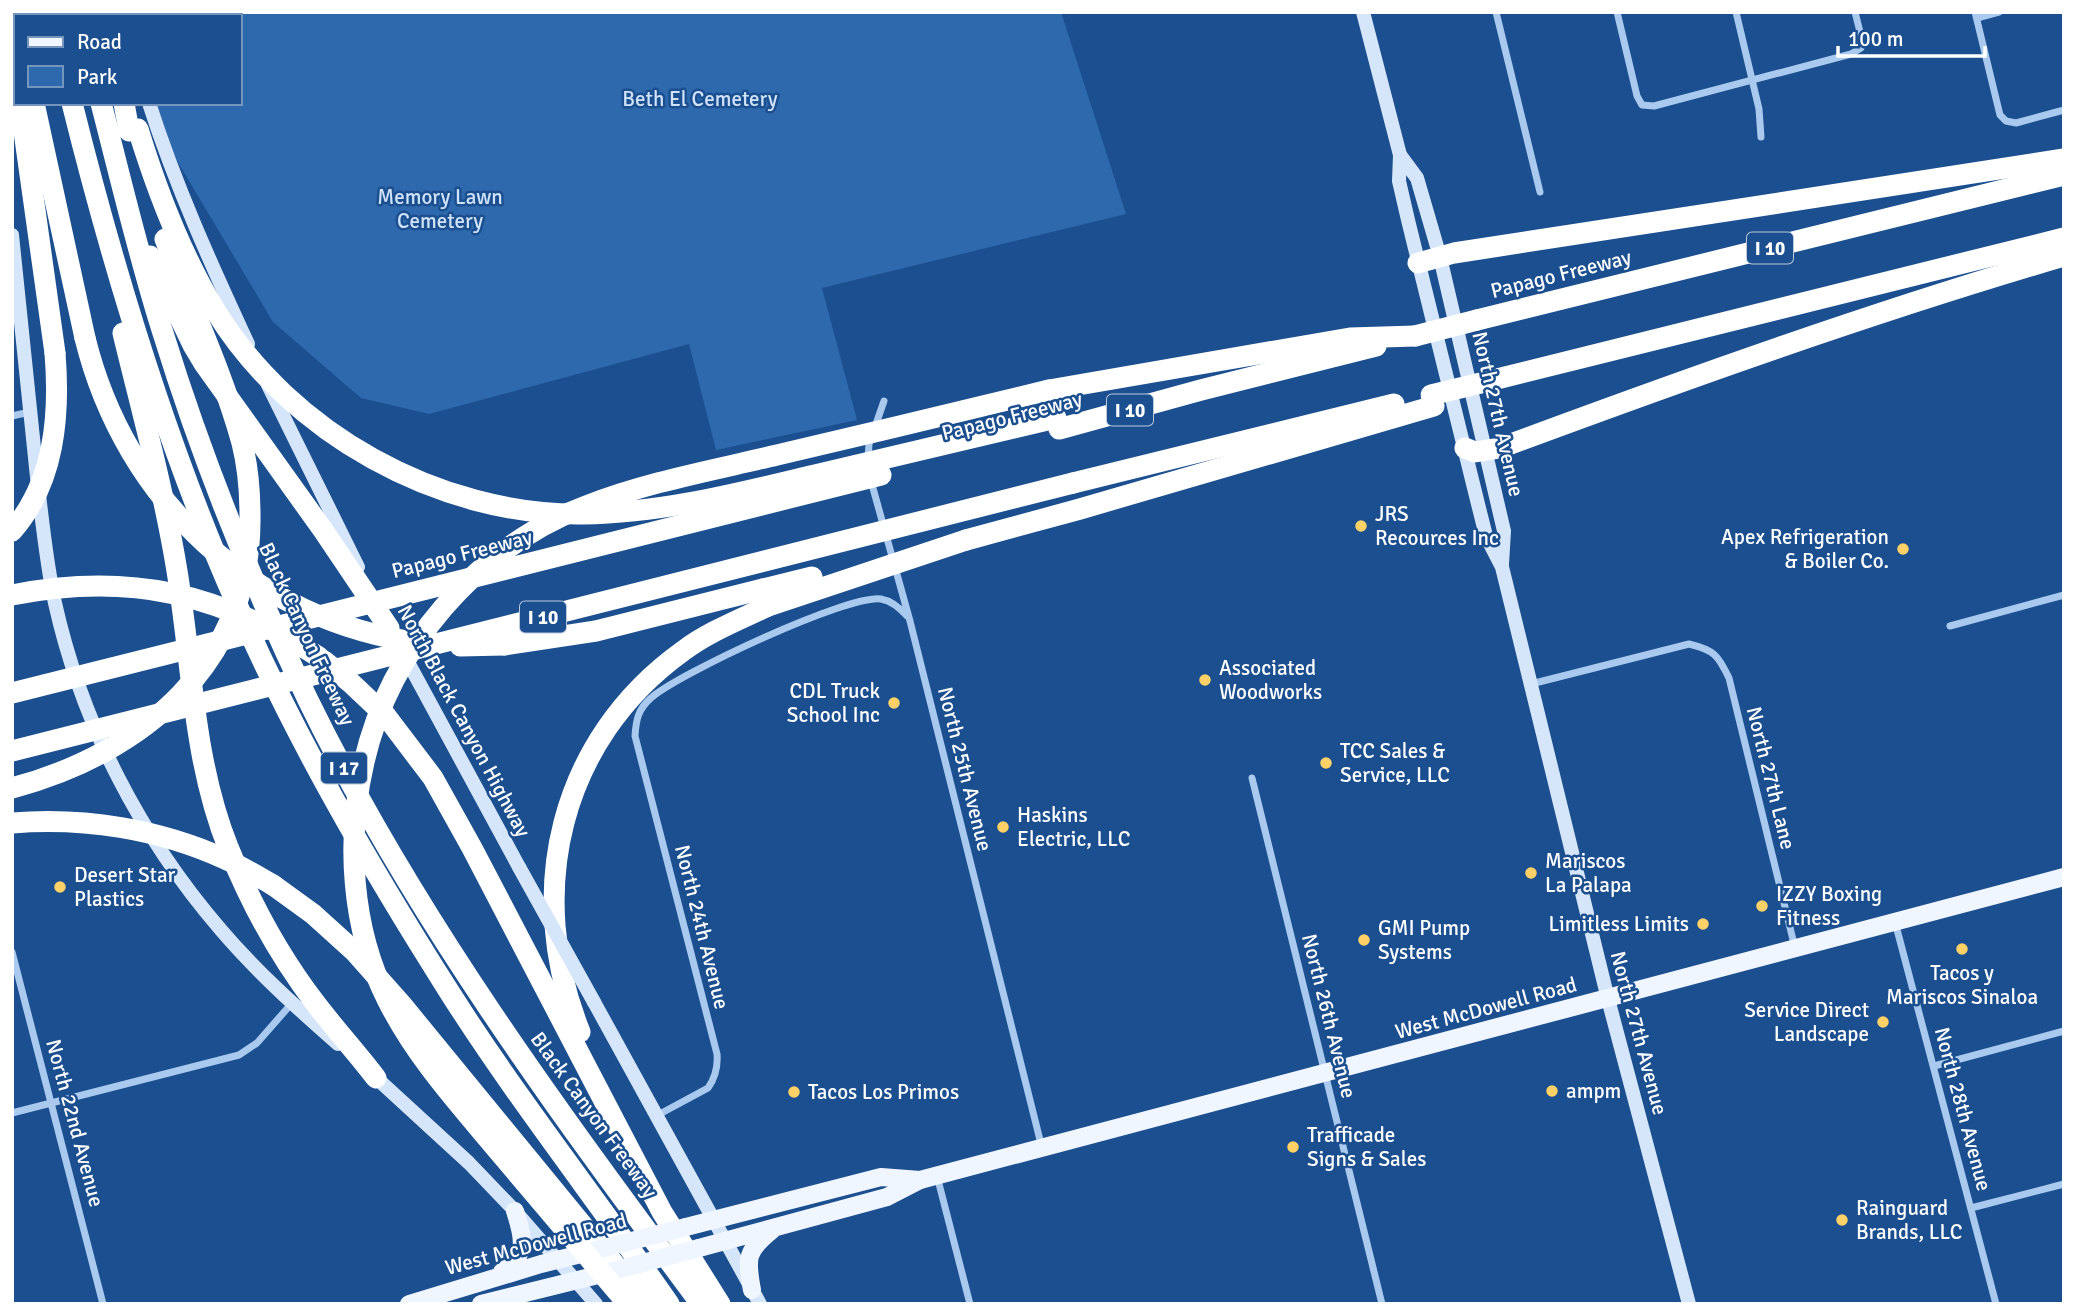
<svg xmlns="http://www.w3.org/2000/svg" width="2076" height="1316" viewBox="0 0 2076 1316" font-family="Signika,sans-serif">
<rect width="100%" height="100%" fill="#1b4f8f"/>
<path fill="#2e69ad" d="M133,12H1061L1126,214L822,288L857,420L716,450L689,344L429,414L361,398L273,322L173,154L156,103H240V16H134Z"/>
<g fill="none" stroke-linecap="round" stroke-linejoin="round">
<g stroke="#a9c9ee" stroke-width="7">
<path d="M1496,12L1540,192"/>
<path d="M1617,12L1637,96L1642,105L1654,106L1851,54L1861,48V36L1855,12"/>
<path d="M1736,12L1759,109L1761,137"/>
<path d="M1975,12L2000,115L2006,121L2016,123L2064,110"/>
<path d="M1977,18L1999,12"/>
<path d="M12,416L30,412"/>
<path d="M868,459L869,444L884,401"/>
<path d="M871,481L910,621L1042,1148"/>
<path d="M1950,626L2064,595"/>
<path d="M1531,684L1689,644C1714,650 1718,655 1729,678L1795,948"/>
<path d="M1252,778L1382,1304"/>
<path d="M1895,922L1996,1304"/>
<path d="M12,952L103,1304"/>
<path d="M1934,1066L2064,1031"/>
<path d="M12,1113L239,1055L257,1043L292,1003"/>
<path d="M656,1116L708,1088C716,1077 718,1067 717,1054L635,736C636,720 638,709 651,698C678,674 848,594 881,599C892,601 900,608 907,616"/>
<path d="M937,1176L970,1304"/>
<path d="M1971,1208L2064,1184"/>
</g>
<g stroke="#d6e6fa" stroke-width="14">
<path d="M123,12L124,16"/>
<path d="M1363,12L1400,155L1399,181L1408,220L1478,504L1486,536L1502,567L1608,999L1689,1304"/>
<path d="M149,103C176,187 211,264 248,344"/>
<path d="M1400,155L1417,178L1440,257L1504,531L1502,564"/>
<path d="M12,235C21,316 28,396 37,477C42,519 46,562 55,603C82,724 140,836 221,930C256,971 297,1008 338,1044"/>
<path d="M268,385L358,567"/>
<path d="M403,653L519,867"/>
<path d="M594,1002L760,1304"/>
<path d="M372,1074L469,1163L515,1211L596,1304"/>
</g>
<g stroke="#f0f6ff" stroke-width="18">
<path d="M686,1227L881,1177L920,1180"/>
<path d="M699,1248L887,1197L920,1180L2064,877"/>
<path d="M502,1272C528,1254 524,1239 515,1211"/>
<path d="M752,1290C746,1258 746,1251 772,1230"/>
<path d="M409,1304L541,1264L585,1253"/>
<path d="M481,1304L602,1274"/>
</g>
<g stroke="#fff" stroke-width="21">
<path d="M14,12L16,18"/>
<path d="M49,12L50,16"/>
<path d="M78,12V16"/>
<path d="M106,12V16"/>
<path d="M12,49L16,74"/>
<path d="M20,103L55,353"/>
<path d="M34,103L85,338"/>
<path d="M72,103C114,272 165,441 235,600C294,736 370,867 450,993C518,1100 597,1200 669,1304"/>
<path d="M101,103C121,180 139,258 163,333C202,459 251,581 308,700C414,917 558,1111 701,1304"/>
<path d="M124,103L129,131"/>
<path d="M150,256L193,345L205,365L323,530L389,628"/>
<path d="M1418,263L1454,253L2064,159"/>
<path d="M1477,320L2064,175"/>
<path d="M123,333C142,412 164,491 177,571C192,662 193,760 228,847C250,902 280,957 316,1004C335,1029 357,1053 376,1078"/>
<path d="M1489,381L2064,238"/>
<path d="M1049,390L1350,338L1415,336"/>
<path d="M1059,429L1201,390L1376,346"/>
<path d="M1465,448L1475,452L1500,448C1686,379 1873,312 2064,256"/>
<path d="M1073,483L1394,404"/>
<path d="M966,540L1080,509L1434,406"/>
<path d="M504,645L596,631L763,589"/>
<path d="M324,661L351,683L386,716L433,778L472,848L662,1212L720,1304"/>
<path d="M273,885L313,914L355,952L402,1005L647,1304"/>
<path d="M580,1032C524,892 559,740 683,651C708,632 739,620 768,606"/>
</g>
<path stroke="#d6e6fa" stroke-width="14" d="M519,867L594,1002"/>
<g stroke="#f0f6ff" stroke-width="18">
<path d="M585,1253L686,1227"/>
<path d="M602,1274L699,1248"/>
</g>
<g stroke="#fff" stroke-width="21">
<path d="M138,129C157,191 181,254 215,310C290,433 439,516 583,514C662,513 739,493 815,475C896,456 976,437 1056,418"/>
<path d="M1415,336L1477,320"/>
<path d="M85,338C125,501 254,621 421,643"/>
<path d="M1431,395L1489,381"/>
<path d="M12,531C55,482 60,415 55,353"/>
<path d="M763,589L812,577"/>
<path d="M12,595C129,572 219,593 319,657"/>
<path d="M768,606L966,540"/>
<path d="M460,646L504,645"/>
<path d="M12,693L881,475"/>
<path d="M12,751L1073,483"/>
<path d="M12,788C144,753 252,662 250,516C250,491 248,467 242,443C223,374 191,306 165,239"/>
<path d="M12,823C84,817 159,829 225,859C241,866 257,876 273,885"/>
<path d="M628,1304C585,1253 542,1203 500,1153C459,1104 415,1056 387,999C351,928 346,839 364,762C390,649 477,547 586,506C647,482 714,470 777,455C868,434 958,412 1049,390"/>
</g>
</g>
<g fill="#ffd166" stroke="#1b4f8f" stroke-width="2.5">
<circle cx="1361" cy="526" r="7"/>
<circle cx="1903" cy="549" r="7"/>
<circle cx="1205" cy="680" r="7"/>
<circle cx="894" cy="703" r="7"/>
<circle cx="1326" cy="763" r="7"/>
<circle cx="1003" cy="827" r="7"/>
<circle cx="1531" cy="873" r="7"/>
<circle cx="60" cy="887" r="7"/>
<circle cx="1762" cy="906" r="7"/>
<circle cx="1703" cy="924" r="7"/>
<circle cx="1364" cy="940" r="7"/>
<circle cx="1962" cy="949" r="7"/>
<circle cx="1883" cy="1022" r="7"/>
<circle cx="1552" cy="1091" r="7"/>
<circle cx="794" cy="1092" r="7"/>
<circle cx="1293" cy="1147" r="7"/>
<circle cx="1842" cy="1220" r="7"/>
</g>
<g text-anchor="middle" stroke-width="5" stroke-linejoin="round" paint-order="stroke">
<g fill="#1b4f8f" stroke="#bbcadd" stroke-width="2">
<rect x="1747" y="232.5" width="46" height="31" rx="5"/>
<rect x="1107" y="394.5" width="46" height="31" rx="5"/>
<rect x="520" y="601.5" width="46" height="31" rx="5"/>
<rect x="321" y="752.5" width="46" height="31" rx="5"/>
</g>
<g font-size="19" font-weight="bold" fill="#fff">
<text x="1770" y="255">I 10</text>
<text x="1130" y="417">I 10</text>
<text x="543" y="624">I 10</text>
<text x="344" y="775">I 17</text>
</g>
<g font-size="21" fill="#cfe3fa" stroke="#1b4f8f">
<text x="700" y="106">Beth El Cemetery</text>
<text x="440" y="204">Memory Lawn<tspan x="440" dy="24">Cemetery</tspan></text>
</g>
<g font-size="21" fill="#fff" stroke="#1b4f8f">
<text transform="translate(1561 274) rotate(-14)" y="7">Papago Freeway</text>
<text transform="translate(1498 414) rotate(77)" y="7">North 27th Avenue</text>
<text transform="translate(1012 416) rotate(-14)" y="7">Papago Freeway</text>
<text transform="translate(462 554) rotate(-14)" y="7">Papago Freeway</text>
<text transform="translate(307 634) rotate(65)" y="7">Black Canyon Freeway</text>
<text transform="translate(464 721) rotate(62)" y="7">North Black Canyon Highway</text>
<text transform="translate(965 769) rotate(76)" y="7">North 25th Avenue</text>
<text transform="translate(1771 778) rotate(76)" y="7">North 27th Lane</text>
<text transform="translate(702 927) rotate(76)" y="7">North 24th Avenue</text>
<text transform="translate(1486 1008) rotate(-15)" y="7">West McDowell Road</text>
<text transform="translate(1329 1016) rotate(76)" y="7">North 26th Avenue</text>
<text transform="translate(1639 1033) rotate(75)" y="7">North 27th Avenue</text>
<text transform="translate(1963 1109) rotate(75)" y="7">North 28th Avenue</text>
<text transform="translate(594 1115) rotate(54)" y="7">Black Canyon Freeway</text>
<text transform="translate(75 1123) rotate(75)" y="7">North 22nd Avenue</text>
<text transform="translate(536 1244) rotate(-15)" y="7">West McDowell Road</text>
</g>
<g font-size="21" fill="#fff" stroke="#1b4f8f" text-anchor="start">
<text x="1375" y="521">JRS<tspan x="1375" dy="24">Recources Inc</tspan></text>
<text x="1889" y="544" text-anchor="end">Apex Refrigeration<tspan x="1889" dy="24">&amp; Boiler Co.</tspan></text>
<text x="1219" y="675">Associated<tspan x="1219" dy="24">Woodworks</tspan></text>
<text x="880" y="698" text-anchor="end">CDL Truck<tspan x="880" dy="24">School Inc</tspan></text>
<text x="1340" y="758">TCC Sales &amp;<tspan x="1340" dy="24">Service, LLC</tspan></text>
<text x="1017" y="822">Haskins<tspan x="1017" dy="24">Electric, LLC</tspan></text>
<text x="1545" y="868">Mariscos<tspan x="1545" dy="24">La Palapa</tspan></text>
<text x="74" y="882">Desert Star<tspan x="74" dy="24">Plastics</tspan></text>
<text x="1776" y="901">IZZY Boxing<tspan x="1776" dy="24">Fitness</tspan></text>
<text x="1689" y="931" text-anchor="end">Limitless Limits</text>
<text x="1378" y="935">GMI Pump<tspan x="1378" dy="24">Systems</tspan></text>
<text x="1962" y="980" text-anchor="middle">Tacos y<tspan x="1962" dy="24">Mariscos Sinaloa</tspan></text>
<text x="1869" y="1017" text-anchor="end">Service Direct<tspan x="1869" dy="24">Landscape</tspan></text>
<text x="1566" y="1098">ampm</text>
<text x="808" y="1099">Tacos Los Primos</text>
<text x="1307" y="1142">Trafficade<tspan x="1307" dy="24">Signs &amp; Sales</tspan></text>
<text x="1856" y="1215">Rainguard<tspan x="1856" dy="24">Brands, LLC</tspan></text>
</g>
</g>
<rect width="2076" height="1316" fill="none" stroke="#ffffff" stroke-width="28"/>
<rect x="14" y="14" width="228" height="91" fill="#1b4f8f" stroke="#7695bc" stroke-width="2"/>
<rect x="28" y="37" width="35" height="10" fill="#f0f6ff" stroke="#7695bc" stroke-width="2"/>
<text x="77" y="49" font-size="21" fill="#ffffff">Road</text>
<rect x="28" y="66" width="35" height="21" fill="#2e69ad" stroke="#7695bc" stroke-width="2"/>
<text x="77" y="84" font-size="21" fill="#ffffff">Park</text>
<path d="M1838 46v10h147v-10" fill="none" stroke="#ffffff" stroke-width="3.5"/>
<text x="1848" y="46" font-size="21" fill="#ffffff" stroke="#1b4f8f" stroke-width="5" paint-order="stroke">100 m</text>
</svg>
